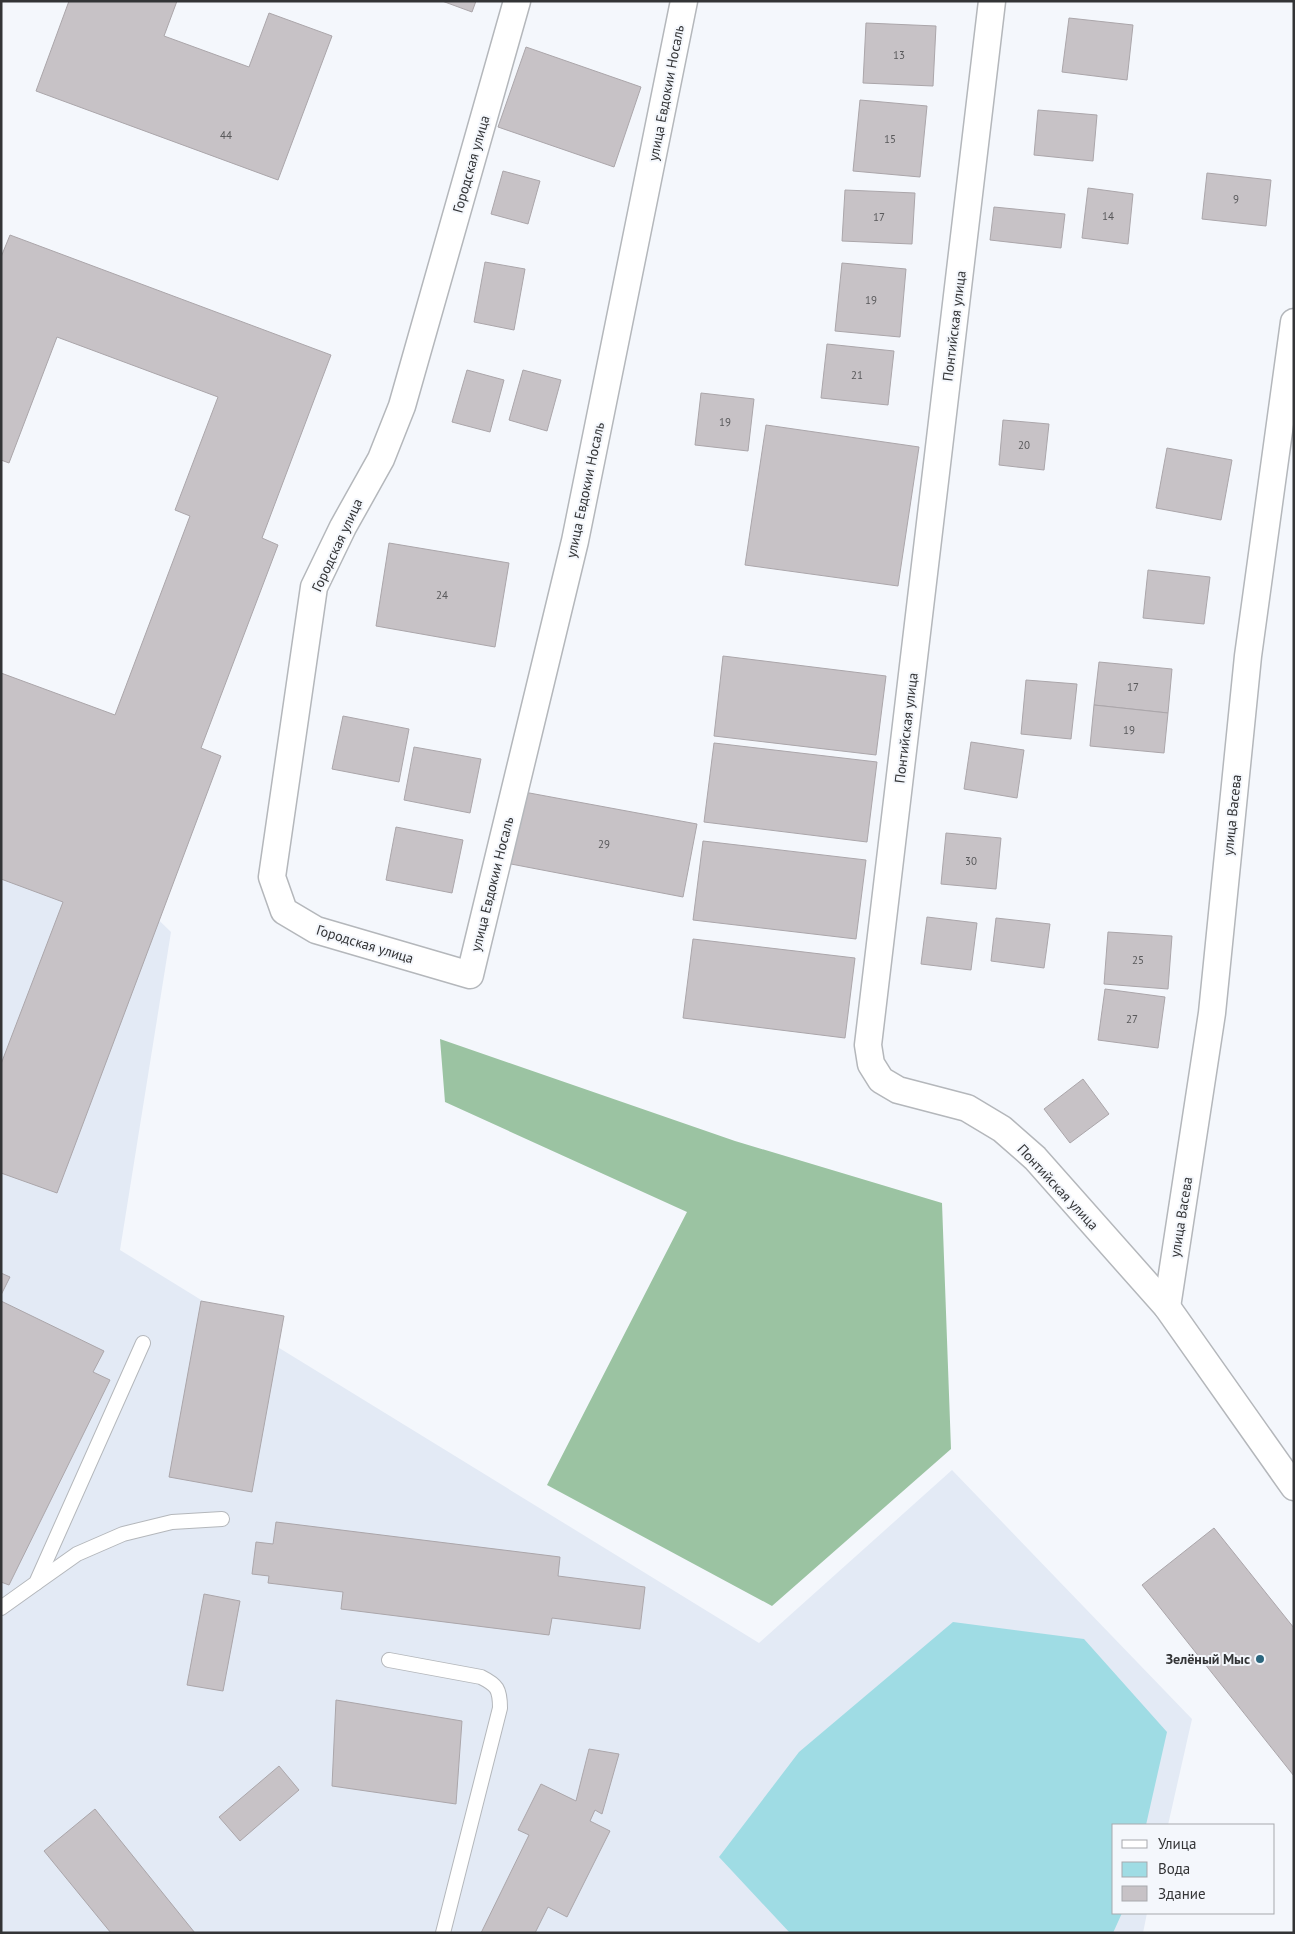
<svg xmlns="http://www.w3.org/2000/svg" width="1295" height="1934" viewBox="0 0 1295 1934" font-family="'PT Sans',sans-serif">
<rect width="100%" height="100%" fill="#f4f7fc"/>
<path fill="#e3eaf5" d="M1,767L171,932L120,1250L759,1643L952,1470L1192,1719L1168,1825H1114V1913H1147L1143,1933H1Z"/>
<path fill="#9bc3a2" d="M440,1039L735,1141L942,1203L951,1449L772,1606L547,1485L687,1212L445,1102Z"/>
<path fill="#9fdce4" d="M953,1622L1084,1639L1167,1732L1146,1825H1114V1913H1122L1113,1933H790L719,1857L799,1752Z"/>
<g fill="#c7c2c6" stroke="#aba6aa">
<path d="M69,1H177L164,36L249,67L269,13L332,36L278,180L36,91Z"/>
<path d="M442,1H476L472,12Z"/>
<path d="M1069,18L1133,25L1127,80L1062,72Z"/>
<path d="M866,23L936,26L933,86L863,83Z"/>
<path d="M526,47L641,87L614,167L498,127Z"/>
<path d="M860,100L927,106L920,177L853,171Z"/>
<path d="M1038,110L1097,115L1093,161L1034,155Z"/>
<path d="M503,171L540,181L528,224L491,214Z"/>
<path d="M1207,173L1271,180L1266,226L1202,219Z"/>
<path d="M1088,188L1133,194L1128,244L1082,238Z"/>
<path d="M845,190L915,193L912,244L842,241Z"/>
<path d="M994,207L1065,214L1061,248L990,240Z"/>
<path d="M10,235L331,355L262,538L278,545L201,748L221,756L57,1193L1,1173V1064L63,902L1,879V673L115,715L190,516L175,510L218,397L57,337L9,463L1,460V257Z"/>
<path d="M485,262L525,269L514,330L474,322Z"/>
<path d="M842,263L906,269L900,337L835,331Z"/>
<path d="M827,344L894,351L888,405L821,398Z"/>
<path d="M467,370L504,380L490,432L452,422Z"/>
<path d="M523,370L561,380L547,431L509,420Z"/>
<path d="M701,393L754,399L748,451L695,445Z"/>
<path d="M1003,420L1049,424L1044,470L999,465Z"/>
<path d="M766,425L919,447L898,586L745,565Z"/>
<path d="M1167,448L1232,460L1221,520L1156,508Z"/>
<path d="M389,543L509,563L495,647L376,626Z"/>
<path d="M1148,570L1210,577L1204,624L1143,618Z"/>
<path d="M723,656L886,676L876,755L714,736Z"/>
<path d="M1099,662L1172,669L1168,713L1094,705Z"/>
<path d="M1026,680L1077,684L1071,739L1021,734Z"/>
<path d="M1094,705L1168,713L1164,753L1090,746Z"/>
<path d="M343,716L409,729L399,782L332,769Z"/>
<path d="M971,742L1024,750L1017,798L964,789Z"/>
<path d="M714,743L877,762L867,842L704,822Z"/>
<path d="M414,747L481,759L470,813L404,800Z"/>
<path d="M524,792L697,824L683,897L511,864Z"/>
<path d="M396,827L463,840L452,893L386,880Z"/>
<path d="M946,833L1001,838L996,889L941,884Z"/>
<path d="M703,841L866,860L856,939L693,920Z"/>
<path d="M927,917L977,923L971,970L921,964Z"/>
<path d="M996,918L1050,924L1044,968L991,961Z"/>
<path d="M1108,932L1172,936L1168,989L1104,984Z"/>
<path d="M693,939L855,958L845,1038L683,1018Z"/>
<path d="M1105,989L1165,997L1158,1048L1098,1040Z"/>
<path d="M1083,1079L1109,1114L1070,1143L1044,1109Z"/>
<path d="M1,1273L10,1277L1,1295Z"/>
<path d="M1,1301L104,1351L93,1372L110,1380L9,1585L1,1582Z"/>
<path d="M201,1301L284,1316L252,1492L169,1477Z"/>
<path d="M276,1522L560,1557L558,1576L645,1587L640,1629L552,1618L549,1635L341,1609L343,1592L268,1583L269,1576L252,1574L256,1542L273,1544Z"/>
<path d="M1214,1528L1294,1628V1776L1142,1585Z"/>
<path d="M204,1594L240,1601L223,1691L187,1685Z"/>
<path d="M336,1700L462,1721L456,1804L332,1786Z"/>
<path d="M589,1749L619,1754L602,1814L595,1810L590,1821L610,1831L567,1917L548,1907L535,1933H481L529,1835L518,1830L541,1784L576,1801Z"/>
<path d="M279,1766L299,1790L240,1841L219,1817Z"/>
<path d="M95,1809L195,1933H111L44,1851Z"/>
</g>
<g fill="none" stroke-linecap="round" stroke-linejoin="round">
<defs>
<g id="lane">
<path d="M36,1583L77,1554L123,1534L172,1522L222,1519"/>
<path d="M1,1608L36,1583L143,1343"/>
<path d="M389,1660L481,1677C497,1685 500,1689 500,1708L443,1933"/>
</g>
<g id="street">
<path d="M517,1L402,406L381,459L343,527L314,587L272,877L284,911L316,930L470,975L575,541L684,1"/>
<path d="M992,1L868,1045L871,1064L881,1080L898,1090L967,1108L1002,1129L1035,1158L1167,1307L1294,1487"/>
<path d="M1167,1307L1212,1013L1248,656L1294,322"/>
</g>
</defs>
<use href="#lane" stroke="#b4b7bb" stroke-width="16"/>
<use href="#street" stroke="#b4b7bb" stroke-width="29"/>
<use href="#lane" stroke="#fff" stroke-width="14"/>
<use href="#street" stroke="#fff" stroke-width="26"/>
</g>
<circle fill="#2b667e" stroke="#f4f7fc" stroke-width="2" cx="1260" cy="1659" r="5"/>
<g text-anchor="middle" stroke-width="4" stroke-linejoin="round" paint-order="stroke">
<g font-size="11" fill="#58585a">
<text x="899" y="59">13</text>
<text x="226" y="139">44</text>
<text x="890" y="143">15</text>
<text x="1236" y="203">9</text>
<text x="1108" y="220">14</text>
<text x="879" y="221">17</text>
<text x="871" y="304">19</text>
<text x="857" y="379">21</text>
<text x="725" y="426">19</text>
<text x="1024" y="449">20</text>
<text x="442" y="599">24</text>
<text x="1133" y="691">17</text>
<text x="1129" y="734">19</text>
<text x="604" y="848">29</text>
<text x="971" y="865">30</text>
<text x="1138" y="964">25</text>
<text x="1132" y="1023">27</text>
</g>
<g font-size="14" fill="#333436" stroke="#f4f7fc">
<text transform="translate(666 93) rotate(-79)" y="5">улица Евдокии Носаль</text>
<text transform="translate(471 164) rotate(-74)" y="5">Городская улица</text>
<text transform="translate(954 326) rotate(-83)" y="5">Понтийская улица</text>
<text transform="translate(585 490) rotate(-78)" y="5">улица Евдокии Носаль</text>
<text transform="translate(337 545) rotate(-65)" y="5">Городская улица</text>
<text transform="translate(906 728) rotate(-83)" y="5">Понтийская улица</text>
<text transform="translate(1232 815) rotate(-84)" y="5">улица Васева</text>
<text transform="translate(492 884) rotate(-76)" y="5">улица Евдокии Носаль</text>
<text transform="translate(365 944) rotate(17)" y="5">Городская улица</text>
<text transform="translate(1058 1187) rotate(47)" y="5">Понтийская улица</text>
<text transform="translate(1181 1217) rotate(-81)" y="5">улица Васева</text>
</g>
<g font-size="14" font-weight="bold" fill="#333436" stroke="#f4f7fc" text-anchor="end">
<text x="1250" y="1664">Зелёный Мыс</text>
</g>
</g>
<rect width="1295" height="1934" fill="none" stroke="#333436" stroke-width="5"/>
<rect x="1112" y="1824" width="162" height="90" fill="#f4f7fc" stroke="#a7a9ad"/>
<rect x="1122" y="1840" width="25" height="8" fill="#ffffff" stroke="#a7a9ad"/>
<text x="1158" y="1849" font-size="15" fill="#333436">Улица</text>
<rect x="1122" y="1862" width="25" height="15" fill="#9fdce4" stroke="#a7a9ad"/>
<text x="1158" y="1874" font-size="15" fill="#333436">Вода</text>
<rect x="1122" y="1886" width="25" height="15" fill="#c7c2c6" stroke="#a7a9ad"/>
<text x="1158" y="1899" font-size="15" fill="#333436">Здание</text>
</svg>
